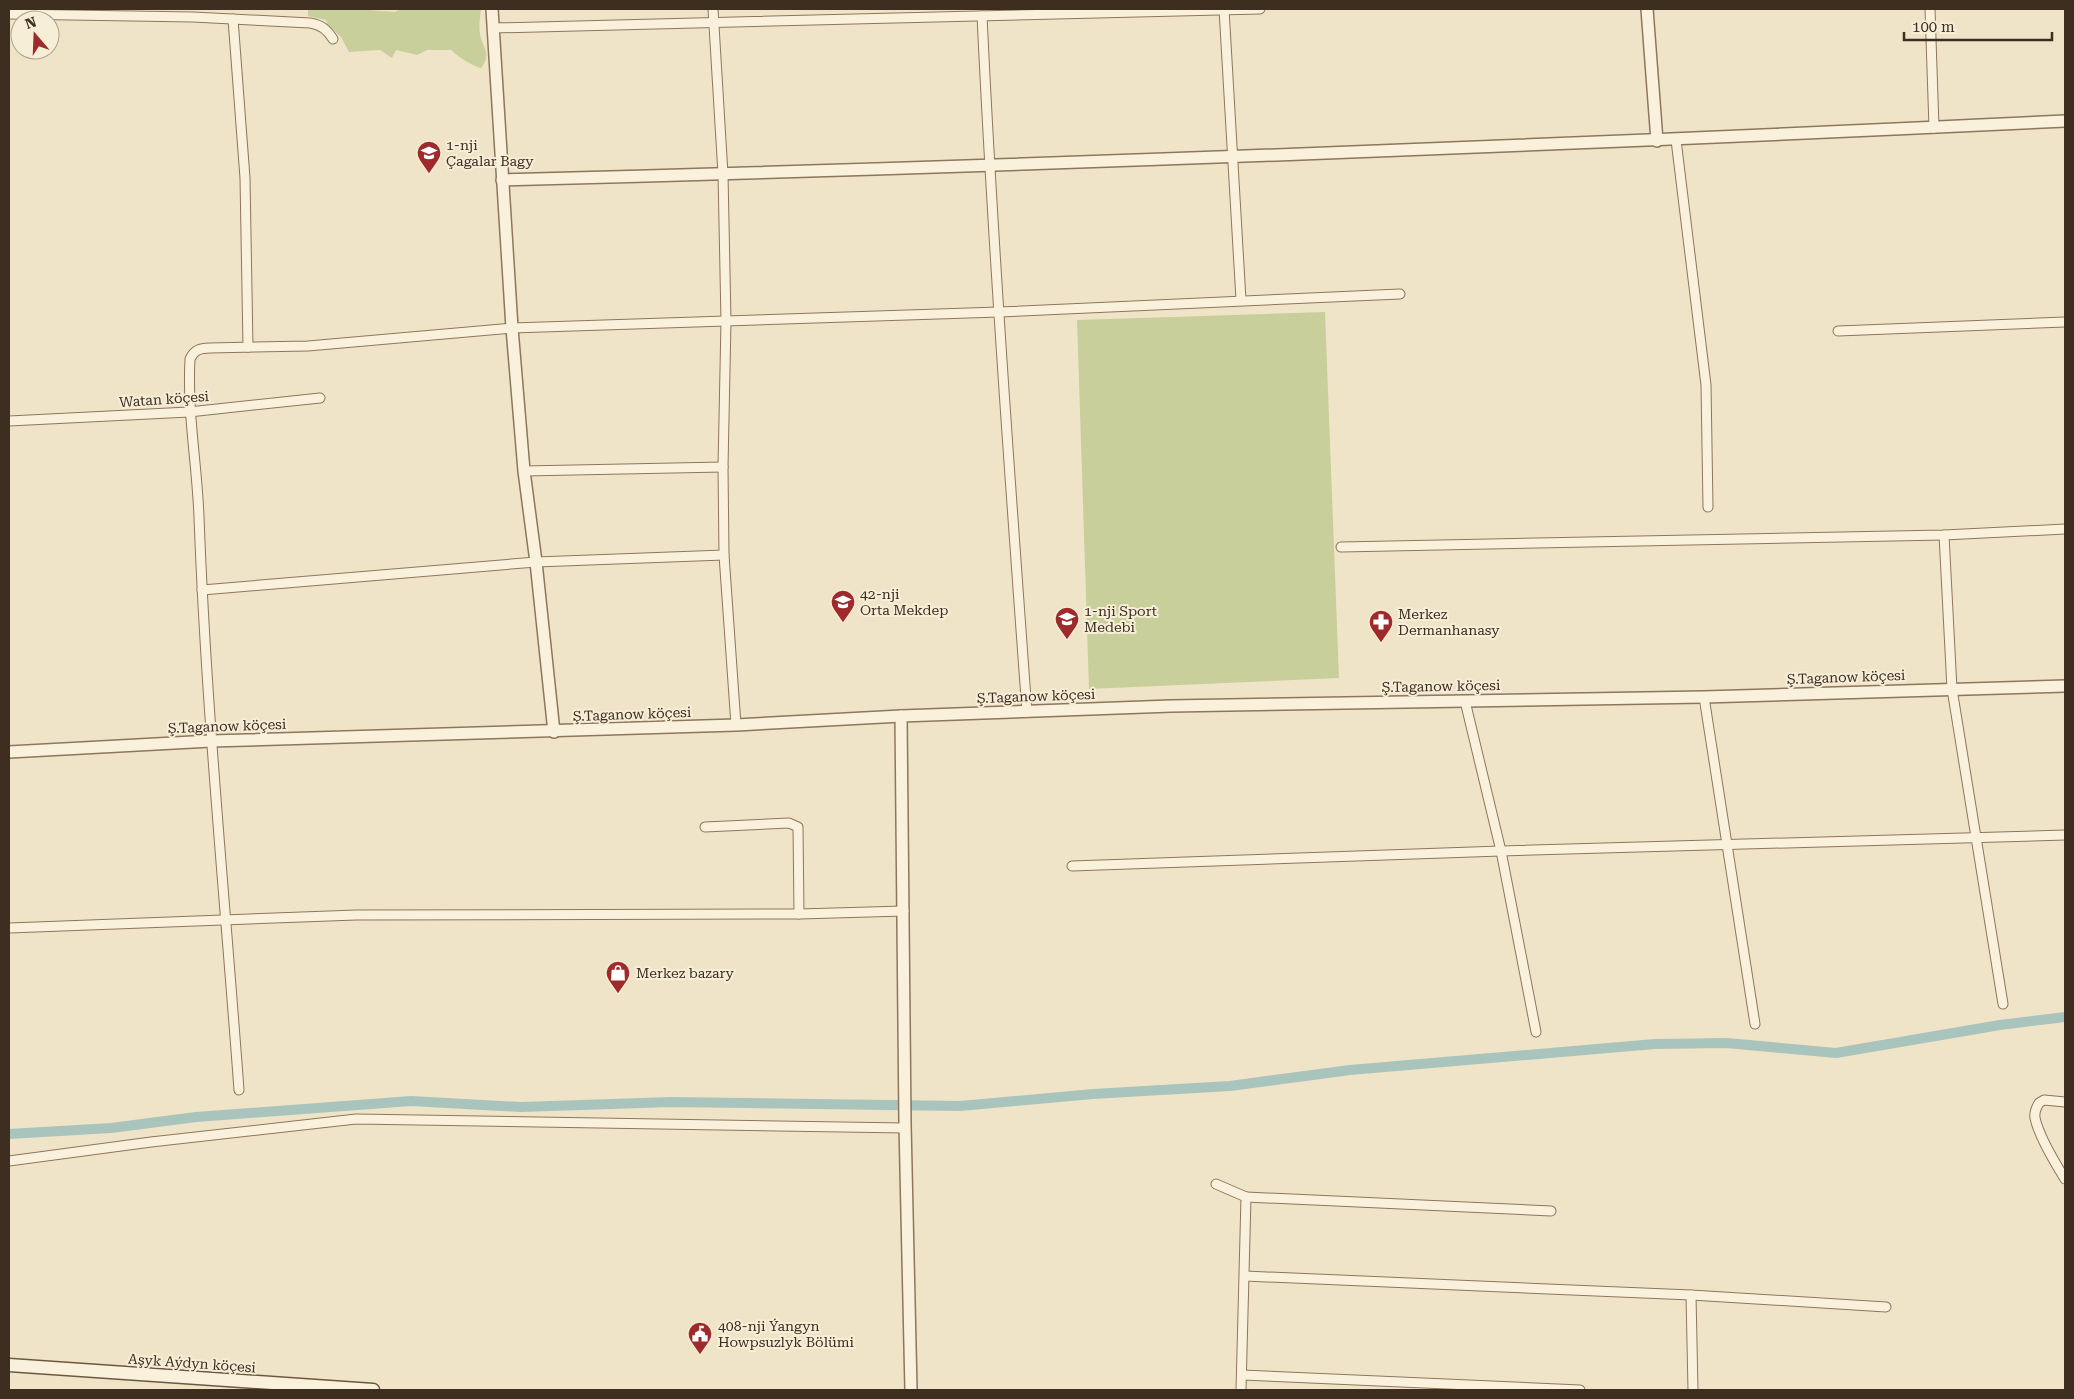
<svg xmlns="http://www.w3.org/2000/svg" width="2074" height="1399" viewBox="0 0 2074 1399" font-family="'Roboto Serif',serif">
<rect width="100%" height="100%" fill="#f0e4c8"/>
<g fill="#c9cf9b">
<path d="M308,9H356L395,12L400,9H481C480,18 478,28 481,38C485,51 491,55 481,68C475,67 454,55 452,50H427L417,55L396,50L392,58L380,50L349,52L341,37L327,24L326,20L308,16Z"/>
<path d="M1325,312L1339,678L1089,689L1077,320Z"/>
</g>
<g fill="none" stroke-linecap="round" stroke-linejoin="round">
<path stroke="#a9c4bc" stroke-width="10" d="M9,1134L111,1128L196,1117L411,1101L521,1107L671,1102L960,1106L1093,1094L1230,1086L1350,1070L1655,1044L1727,1043L1836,1053L2000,1025L2065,1017"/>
<defs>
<g id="minor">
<path d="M713,9L723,174L726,321L723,467L724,555L736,725"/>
<path d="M1224,9L1241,300"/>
<path d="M1930,9L1934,128"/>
<path d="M9,14L193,17L310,23C322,25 327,30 333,39"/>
<path d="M982,16C993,248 1010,480 1027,712"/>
<path d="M233,19L245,178L248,347"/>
<path d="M494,28L1260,9"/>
<path d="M1676,140L1706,385L1708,507"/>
<path d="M1838,331L2065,322"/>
<path d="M9,421L189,412L320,398"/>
<path d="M524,471L723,467"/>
<path d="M1944,535L1952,689L2003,1004"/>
<path d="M1341,547L1944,535L2065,529"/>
<path d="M202,590L536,562L724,555"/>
<path d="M1704,697L1755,1024"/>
<path d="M1465,701L1501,851L1536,1032"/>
<path d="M705,827L789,823L798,827L799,914"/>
<path d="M1072,866L1501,851L2065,835"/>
<path d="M9,928L356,915L799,914L904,911"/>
<path d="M239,1090C225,899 206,708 199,517C197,463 187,413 190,359C194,350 200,348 210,348L308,346L512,328L999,312L1400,294"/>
<path d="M2065,1102L2044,1100L2039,1103C2036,1108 2034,1112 2035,1118C2039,1137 2055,1163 2065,1179"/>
<path d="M9,1161L151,1142L356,1119L905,1128"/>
<path d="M1216,1184L1246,1197L1241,1390"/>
<path d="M1246,1197L1551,1211"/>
<path d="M1245,1276L1691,1295L1886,1307"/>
<path d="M1691,1295L1693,1390"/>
<path d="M1242,1375L1580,1390"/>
</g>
<g id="tertiary">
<path d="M492,9L512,328L524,471L536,562L554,732"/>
<path d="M1647,9L1657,141"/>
<path d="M502,180C1023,166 1544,146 2065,121"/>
<path d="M901,716L905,1124L911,1390"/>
<path d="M9,752L211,741L736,725L901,716L1171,706L1704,697L2065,686"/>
</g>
<path id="secondary" d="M9,1365L373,1390"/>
</defs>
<use href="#minor" stroke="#8d765c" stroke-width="11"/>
<use href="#tertiary" stroke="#8d765c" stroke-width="14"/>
<use href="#secondary" stroke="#6f573f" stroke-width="15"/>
<use href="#minor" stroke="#faf1dc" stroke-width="9"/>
<use href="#tertiary" stroke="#faf1dc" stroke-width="11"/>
<use href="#secondary" stroke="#faf1dc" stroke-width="12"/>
</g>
<defs>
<symbol id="school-pin" viewBox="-11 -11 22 30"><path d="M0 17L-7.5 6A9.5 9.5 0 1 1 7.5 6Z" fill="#9e2a2b" stroke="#f7eed8"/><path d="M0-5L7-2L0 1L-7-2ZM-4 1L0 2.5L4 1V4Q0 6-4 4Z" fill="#fff"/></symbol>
<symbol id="pharmacy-pin" viewBox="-11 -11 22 30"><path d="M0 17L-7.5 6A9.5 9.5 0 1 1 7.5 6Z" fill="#9e2a2b" stroke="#f7eed8"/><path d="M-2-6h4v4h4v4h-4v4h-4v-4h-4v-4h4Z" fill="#fff"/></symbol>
<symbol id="shop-pin" viewBox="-11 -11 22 30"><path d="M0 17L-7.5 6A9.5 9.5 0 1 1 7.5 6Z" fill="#9e2a2b" stroke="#f7eed8"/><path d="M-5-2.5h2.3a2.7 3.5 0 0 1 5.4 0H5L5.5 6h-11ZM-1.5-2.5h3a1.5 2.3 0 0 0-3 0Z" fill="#fff"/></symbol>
<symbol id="civic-pin" viewBox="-11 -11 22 30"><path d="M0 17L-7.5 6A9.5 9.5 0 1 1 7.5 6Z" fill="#9e2a2b" stroke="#f7eed8"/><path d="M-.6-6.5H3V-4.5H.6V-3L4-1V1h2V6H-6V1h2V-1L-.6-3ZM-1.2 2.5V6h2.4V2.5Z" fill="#fff"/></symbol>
</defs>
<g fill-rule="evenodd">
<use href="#school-pin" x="415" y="139" width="28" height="38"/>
<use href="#school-pin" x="829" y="588" width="28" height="38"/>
<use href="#school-pin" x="1053" y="605" width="28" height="38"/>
<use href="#pharmacy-pin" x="1367" y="608" width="28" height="38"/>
<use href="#shop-pin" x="604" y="959" width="28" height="38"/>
<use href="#civic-pin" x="686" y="1320" width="28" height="38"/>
</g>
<g text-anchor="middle" stroke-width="4" stroke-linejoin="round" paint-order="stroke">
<g font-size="14" fill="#3d2e20" stroke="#f7eed8" text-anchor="start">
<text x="446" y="150">1-nji<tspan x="446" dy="16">Çagalar Bagy</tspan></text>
<text x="860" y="599">42-nji<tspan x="860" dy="16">Orta Mekdep</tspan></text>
<text x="1084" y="616">1-nji Sport<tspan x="1084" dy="16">Medebi</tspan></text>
<text x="1398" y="619">Merkez<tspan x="1398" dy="16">Dermanhanasy</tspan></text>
<text x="636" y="978">Merkez bazary</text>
<text x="718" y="1331">408-nji Ýangyn<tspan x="718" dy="16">Howpsuzlyk Bölümi</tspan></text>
</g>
<g font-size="14" fill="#3d2e20" stroke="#f7eed8">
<text transform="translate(164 399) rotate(-4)" y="5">Watan köçesi</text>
<text transform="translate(1846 677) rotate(-2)" y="5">Ş.Taganow köçesi</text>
<text transform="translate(1441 686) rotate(-1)" y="5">Ş.Taganow köçesi</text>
<text transform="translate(1036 696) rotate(-2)" y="5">Ş.Taganow köçesi</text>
<text transform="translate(632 714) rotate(-2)" y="5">Ş.Taganow köçesi</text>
<text transform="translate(227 726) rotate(-2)" y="5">Ş.Taganow köçesi</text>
<text transform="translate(192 1363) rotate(4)" y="5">Aşyk Aýdyn köçesi</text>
</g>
</g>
<rect width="2074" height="1399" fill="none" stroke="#3d2e20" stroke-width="20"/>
<g transform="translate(35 35) rotate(341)"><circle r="24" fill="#f7eed8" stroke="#ada18e"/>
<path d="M0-4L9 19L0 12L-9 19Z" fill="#9e2a2b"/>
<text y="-8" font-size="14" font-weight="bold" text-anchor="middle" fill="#3d2e20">N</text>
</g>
<path d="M1904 32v8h148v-8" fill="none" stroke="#3d2e20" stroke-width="2.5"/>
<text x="1912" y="32" font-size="15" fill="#3d2e20" stroke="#f7eed8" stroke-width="4" paint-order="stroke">100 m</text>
</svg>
